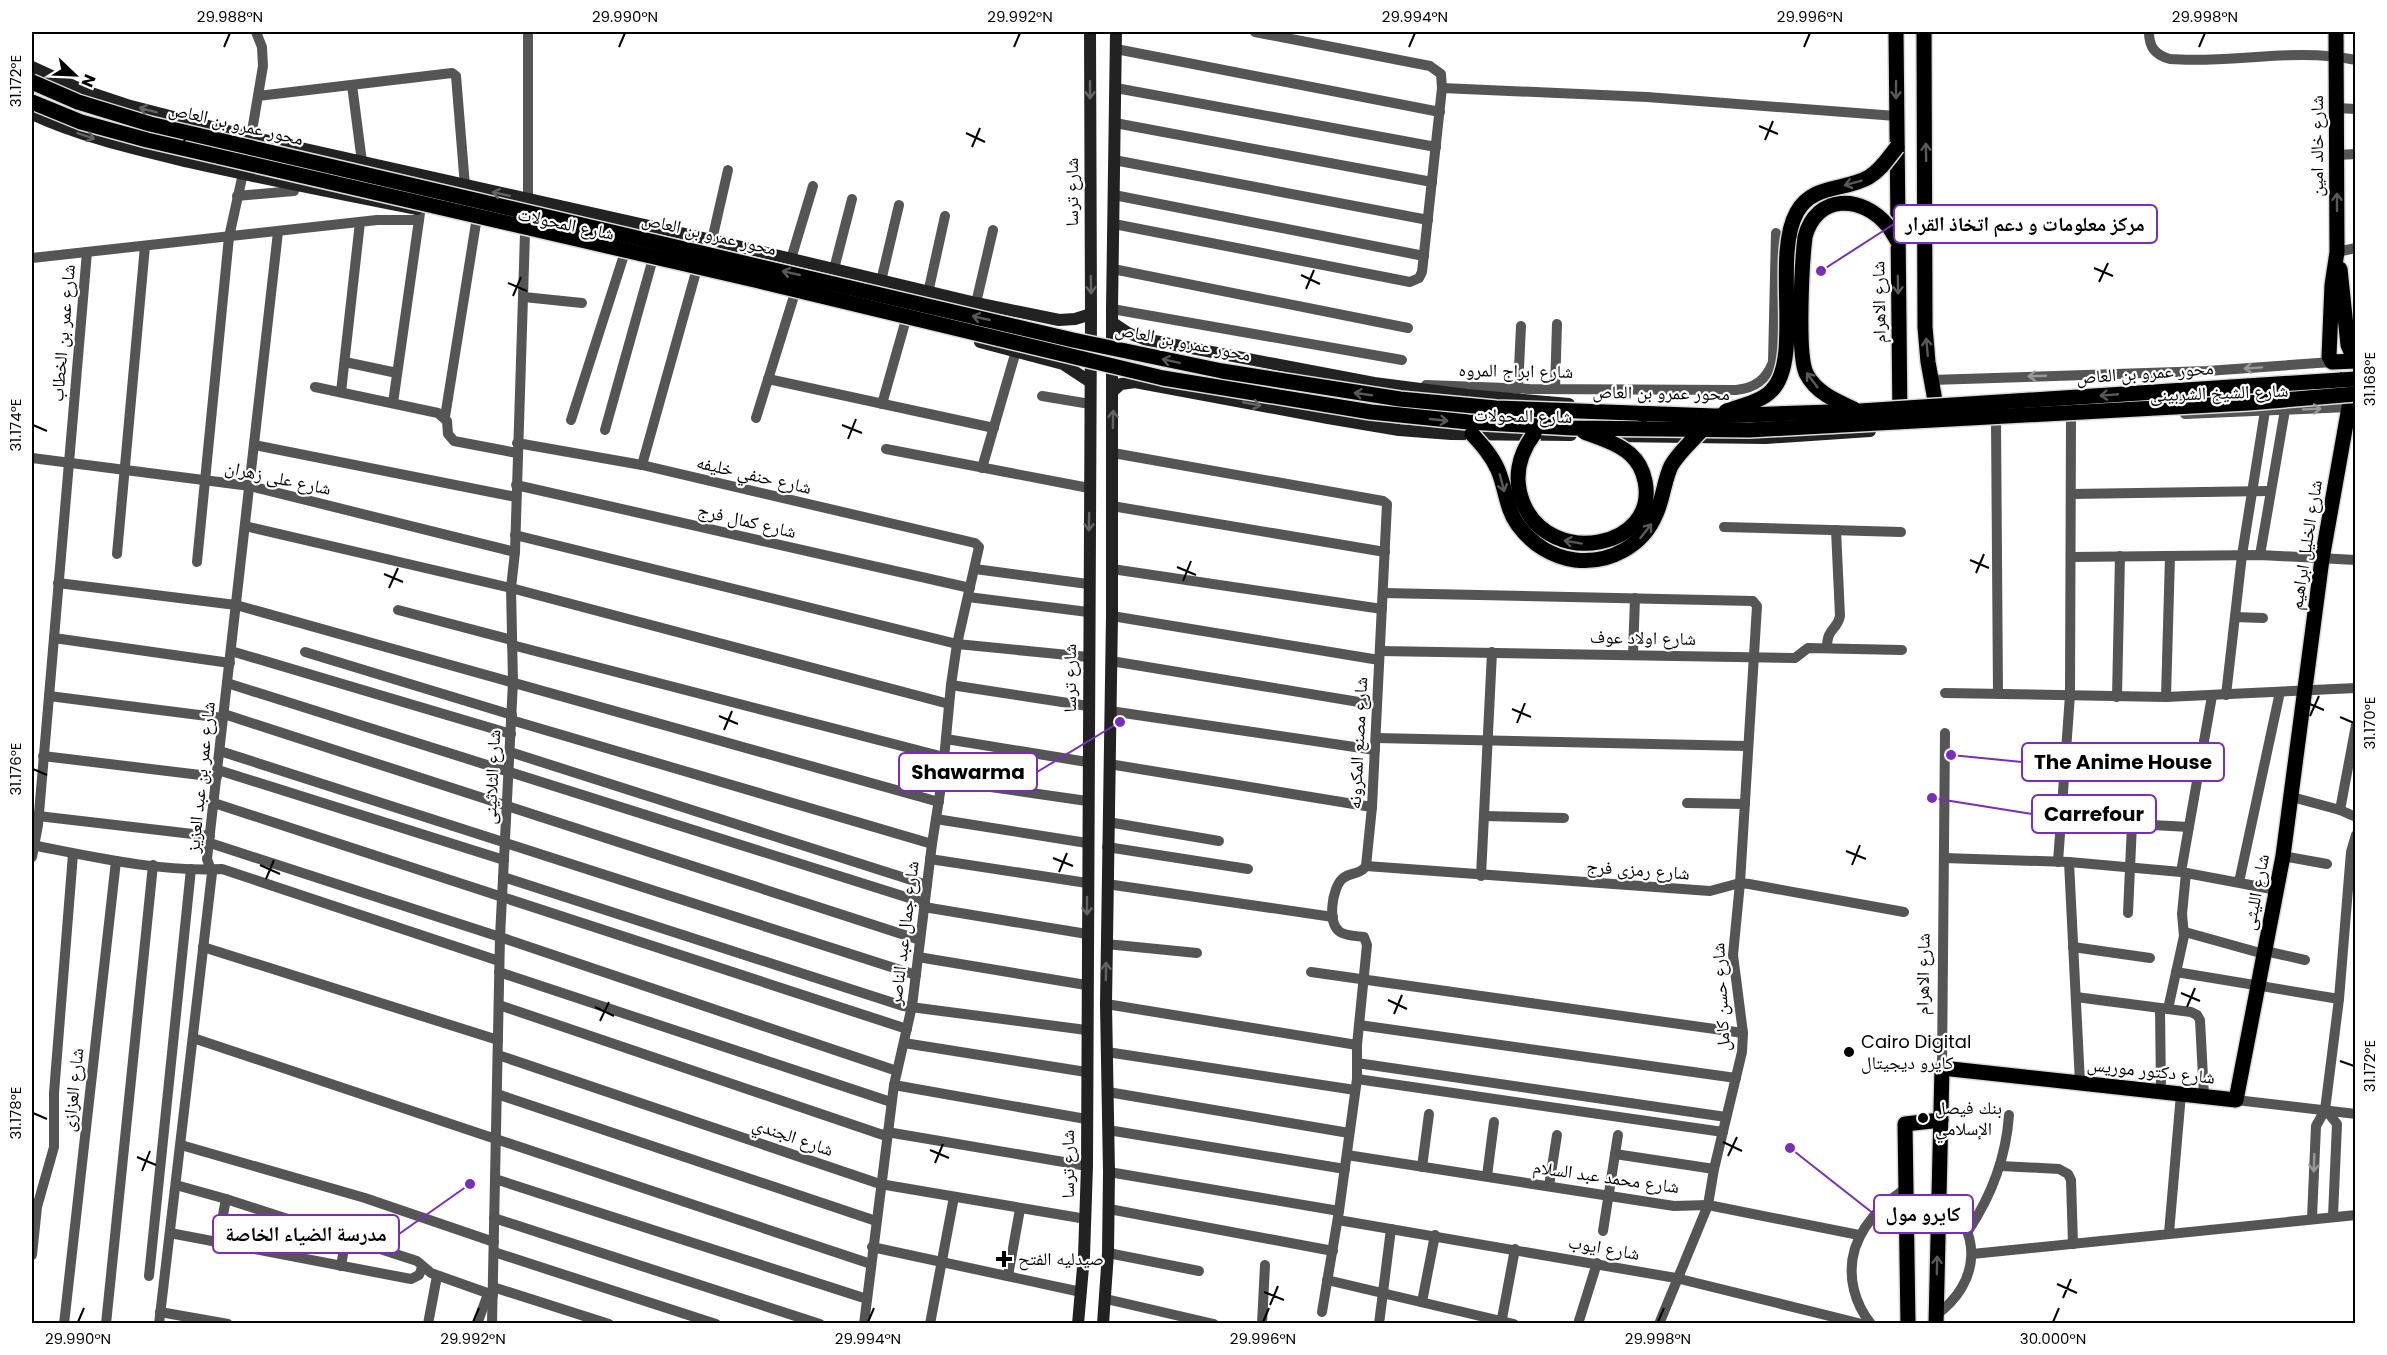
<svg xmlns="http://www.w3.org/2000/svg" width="2387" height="1355" viewBox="0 0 2387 1355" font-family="Poppins,'Noto Naskh Arabic',sans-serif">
<rect width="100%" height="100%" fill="#fff"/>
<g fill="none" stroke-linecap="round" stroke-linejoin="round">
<defs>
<g id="primary">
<path d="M1896,32L1900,421"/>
<path d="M1924,32L1925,327L1928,362L1938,417"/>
<path d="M2336,32L2337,252L2332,285L2329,356L2332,362L2356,361"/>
<path d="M2340,269L2348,345L2355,361"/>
<path d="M1908,1324L1905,1124L1941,1120"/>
<path d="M1936,1324L1942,1068L2236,1100L2283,856L2322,559L2349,407L2356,406"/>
</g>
</defs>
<use href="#primary" stroke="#dbdbdb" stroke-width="18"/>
<g stroke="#555" stroke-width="10">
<path d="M2149,32C2149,47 2155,55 2170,59C2232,64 2294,47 2356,60"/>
<path d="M1116,49L1440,112"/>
<path d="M352,85L362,162"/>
<path d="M1116,88L1436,147"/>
<path d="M1442,88L1647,97L1896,116"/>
<path d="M258,96L452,73L456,76L465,186"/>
<path d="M2336,108L2356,109"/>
<path d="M1115,123L1432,182"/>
<path d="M2337,155L2356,154"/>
<path d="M1114,160L1428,220"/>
<path d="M1114,195L1424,256"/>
<path d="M237,196L294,191"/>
<path d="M528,199V32"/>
<path d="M1114,224L1410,282L1419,278L1422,272L1442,88L1441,74L1430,66L1255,32"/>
<path d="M712,240L728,170"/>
<path d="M2337,252L2356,248"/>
<path d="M32,258L377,220H419"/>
<path d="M791,259L813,186"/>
<path d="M834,269L852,199"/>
<path d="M1113,269L1408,328"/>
<path d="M881,281L899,205"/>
<path d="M928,293L945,216"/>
<path d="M524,297L582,303"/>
<path d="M976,303L993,230"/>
<path d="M1112,309L1402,360"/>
<path d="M345,362L397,373"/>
<path d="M768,379L994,428"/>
<path d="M1931,380L2207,371L2332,362"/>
<path d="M1426,385L1530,389L1736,390C1755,388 1766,380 1773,362L1776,233"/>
<path d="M315,387L438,413L447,421L448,434L454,441L517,453"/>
<path d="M1518,389L1521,326"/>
<path d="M1555,389L1557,324"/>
<path d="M341,392L360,222"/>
<path d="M1042,396L1090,404"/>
<path d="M393,403L420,213"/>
<path d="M882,404L905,323"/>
<path d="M2185,414L2349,407"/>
<path d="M445,417L476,223"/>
<path d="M756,418L794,296"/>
<path d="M571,420L624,255"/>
<path d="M1996,421L1998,694"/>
<path d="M605,430L652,262"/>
<path d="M517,443L642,465L975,543L979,547L957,644L951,685L942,780L932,844L912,1006L894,1085L864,1324"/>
<path d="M254,445L516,497"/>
<path d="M886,449L1089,488"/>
<path d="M1113,453L1383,501L1387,504L1372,807L1366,866C1360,875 1350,872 1342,879C1332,889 1327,923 1340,932C1346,936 1357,936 1364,937L1367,945L1357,1045V1079L1339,1211L1322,1312"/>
<path d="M32,458L250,486L515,552"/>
<path d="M642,465L696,272"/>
<path d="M982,468L1016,351"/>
<path d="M516,485L970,588"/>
<path d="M2071,494L2270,491"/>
<path d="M1112,506L1385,552"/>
<path d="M245,526L511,588L949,704"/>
<path d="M1724,527L1901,532"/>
<path d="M515,535L957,644L1088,657"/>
<path d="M117,554L145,246"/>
<path d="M2260,555L2285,410"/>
<path d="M2071,557L2260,555L2356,560"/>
<path d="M197,562L229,237L251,137L263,66L262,47L256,32"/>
<path d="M975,569L1088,584"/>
<path d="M1112,569L1382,609"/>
<path d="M58,583L236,605L939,802"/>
<path d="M1383,593L1753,601L1757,606L1740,883L1733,955L1743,1033L1742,1052L1714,1169L1708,1205L1659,1324"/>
<path d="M968,597L1088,612"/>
<path d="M398,610L512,640"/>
<path d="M1112,616L1379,660"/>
<path d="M2235,617L2263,618"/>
<path d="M54,638L230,663"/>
<path d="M512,645L944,757"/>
<path d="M1827,648C1827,627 1837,631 1840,616L1836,530"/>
<path d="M231,651L511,734"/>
<path d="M1380,651L1795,658L1808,648L1902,650"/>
<path d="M305,652L512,715"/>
<path d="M1633,654L1635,598"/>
<path d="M1111,661L1377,705"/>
<path d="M227,683L925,903"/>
<path d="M951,685L1088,706"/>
<path d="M1945,693L2166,697L2356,688"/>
<path d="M2226,695L2242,555L2265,411"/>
<path d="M49,696L223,718"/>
<path d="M2117,697L2120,556"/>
<path d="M2166,697L2170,556"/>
<path d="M1110,711L1375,750"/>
<path d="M224,714L920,940"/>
<path d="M511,720L932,844"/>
<path d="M1376,738L1747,746"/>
<path d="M946,739L1087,762"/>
<path d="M220,751L916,975"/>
<path d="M510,752L927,885"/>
<path d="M43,756L217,777"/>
<path d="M2066,760L2198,775"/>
<path d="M1109,764L1372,807"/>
<path d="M218,770L504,860"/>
<path d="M942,780L1087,801"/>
<path d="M2292,797L2340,810L2356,817"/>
<path d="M214,803L907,1029"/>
<path d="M1687,803L1745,804"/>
<path d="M2340,810L2356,725"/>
<path d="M38,816L210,836"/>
<path d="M1484,816L1564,818"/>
<path d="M936,819L1087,843"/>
<path d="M2061,820L2189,827"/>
<path d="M1108,822L1219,841"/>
<path d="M210,843L500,937L897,1071"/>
<path d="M32,845C94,857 158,872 222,869L499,961"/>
<path d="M1107,847L1248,869"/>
<path d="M2283,856L2327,864"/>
<path d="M32,857L38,825L87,252"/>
<path d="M1944,858L2069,862L2181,872L2277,890"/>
<path d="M930,859L1087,883"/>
<path d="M2058,862L2070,695L2071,419"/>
<path d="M2069,862L2080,1083"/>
<path d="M1366,866L1710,891L1740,883L1749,884L1904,912"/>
<path d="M2181,872L2212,696"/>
<path d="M1481,876L1492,652"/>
<path d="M503,877L903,1006L1086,1030"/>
<path d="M2239,882L2280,692"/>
<path d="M1107,884L1333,917"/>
<path d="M924,907L1087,934"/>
<path d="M2128,913L2132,824"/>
<path d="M2185,932L2264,954"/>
<path d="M1106,944L1197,953"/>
<path d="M203,947L498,1040"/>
<path d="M2073,947L2150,958"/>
<path d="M2265,951L2305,960"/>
<path d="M918,957L1086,985"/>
<path d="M499,972L891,1102"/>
<path d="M1311,972L1743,1033"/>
<path d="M2176,972L2339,999"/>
<path d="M2076,997L2191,1012L2197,1015L2200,1020L2204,1096"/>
<path d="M1106,1004L1357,1045"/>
<path d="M499,1005L886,1136"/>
<path d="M2160,1008L2161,1092"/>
<path d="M2168,1009L2184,936L2182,914L2186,873"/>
<path d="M1359,1025L1736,1078"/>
<path d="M193,1038L871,1264"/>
<path d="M904,1043L1086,1072"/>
<path d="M1107,1052L1355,1090"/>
<path d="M498,1055L880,1184L1086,1219"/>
<path d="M1357,1063L1726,1117"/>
<path d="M1942,1068L1945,733"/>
<path d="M1357,1079L1723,1132"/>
<path d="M894,1085L1086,1119"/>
<path d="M1108,1092L1349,1133"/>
<path d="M497,1094L876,1221"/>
<path d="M2236,1100L2356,1114"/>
<path d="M2326,1110L2337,1124L2333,1216"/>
<path d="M1108,1130L1345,1169"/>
<path d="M887,1132L1087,1166"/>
<path d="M181,1145L365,1198L494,1242"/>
<path d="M1615,1154L1714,1169"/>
<path d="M1347,1155L1674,1206L1708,1205L1859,1235"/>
<path d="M2001,1166L2059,1169L2068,1174L2071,1180L2073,1244"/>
<path d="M1422,1167L1429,1114"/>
<path d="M1109,1172L1339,1211"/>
<path d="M1487,1176L1494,1122"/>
<path d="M495,1179L867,1299"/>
<path d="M176,1185L226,1199L417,1261L431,1273L493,1295"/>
<path d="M1549,1186L1557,1135"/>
<path d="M1109,1209L1333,1251"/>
<path d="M494,1218L820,1324"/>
<path d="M2312,1218L2316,1126L2325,1110L2339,999L2351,852L2356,835"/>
<path d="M1338,1220L1676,1278L1862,1324"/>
<path d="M1603,1231L1618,1135"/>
<path d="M1968,1231C1992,1195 2006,1158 2009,1115"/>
<path d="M170,1233L411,1279L419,1275L422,1268"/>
<path d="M2169,1233L2181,1094"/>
<path d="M218,1242L226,1199"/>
<path d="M872,1247L1081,1292"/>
<path d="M494,1252L716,1324"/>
<path d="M1108,1253L1199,1271"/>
<path d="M1972,1254L2356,1215"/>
<path d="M32,1255L37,1207L54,1147V1093L73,854"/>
<path d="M341,1266L346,1237"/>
<path d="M149,1276L191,869"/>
<path d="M1008,1276L1020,1209"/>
<path d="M1327,1280L1514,1324"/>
<path d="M493,1287L609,1324"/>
<path d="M1106,1299L1214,1324"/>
<path d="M1422,1302L1435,1235"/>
<path d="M160,1312L228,1324"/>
<path d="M1936,1315C1981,1283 1984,1229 1939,1196"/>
<path d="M64,1324L116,861"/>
<path d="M106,1324L153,865"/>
<path d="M159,1324L212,873L207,859L278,232"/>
<path d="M428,1324L437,1276"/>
<path d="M477,1324L488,1294"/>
<path d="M492,1324L500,937L513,682L511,588L515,552L525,233"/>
<path d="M930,1324L954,1197"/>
<path d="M1262,1324L1265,1265"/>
<path d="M1379,1324L1391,1229"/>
<path d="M1501,1324L1515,1249"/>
<path d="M1578,1324L1597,1263"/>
<path d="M1871,1324C1863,1314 1857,1302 1854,1290C1843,1245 1871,1212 1906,1188"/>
</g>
<g stroke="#222" stroke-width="12">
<path d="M32,67L82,90L127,105L251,137L712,240L976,303L1059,320L1075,319L1091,314"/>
<path d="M32,114C82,137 135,149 189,162C264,179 341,194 417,209"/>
<path d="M1113,323L1128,333L1144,339L1374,383L1467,395L1569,404"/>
<path d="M980,342L1063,364L1089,381"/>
<path d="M1114,390L1121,384L1135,382L1328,418L1399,430L1451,434L1571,435"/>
<path d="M1612,436L1766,438L1870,431"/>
<path d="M1078,1324L1084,1256L1087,1166L1091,314L1090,32"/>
<path d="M1103,1324L1108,1253L1109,1172L1106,1004L1112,616V309L1116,32"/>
</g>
<use href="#primary" stroke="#000" stroke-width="15"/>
<defs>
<g id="primary-bridge">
<path d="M32,82L78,102L150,124L1073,340L1222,371L1400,399L1496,408L1715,416L1860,411L2356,379"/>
<path d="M32,102L81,122L147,140L759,281L1163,378L1371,412L1468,422L1573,428L1749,430L2248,403L2356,394"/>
<path d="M1854,409C1836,401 1815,392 1806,373C1797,353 1802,262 1805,237C1816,194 1862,194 1888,226C1892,231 1895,237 1898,242"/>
<path d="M1726,411C1741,406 1761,402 1772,390C1803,358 1772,256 1797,212C1812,184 1845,191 1869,177C1881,170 1889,157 1897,147"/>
<path d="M1472,434C1482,445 1492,456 1498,470C1506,489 1506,509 1518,525C1532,544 1552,557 1575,560C1609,564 1643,546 1656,514C1663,499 1664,481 1671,466C1679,452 1693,440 1704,428"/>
<path d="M1534,434C1519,454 1513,478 1523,503C1550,569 1659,548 1645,481C1643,471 1638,461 1630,454C1617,443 1600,438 1584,432"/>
</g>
</defs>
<use href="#primary-bridge" stroke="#dbdbdb" stroke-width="18" stroke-linecap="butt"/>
<use href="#primary-bridge" stroke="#000" stroke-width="15"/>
</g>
<defs><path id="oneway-shaft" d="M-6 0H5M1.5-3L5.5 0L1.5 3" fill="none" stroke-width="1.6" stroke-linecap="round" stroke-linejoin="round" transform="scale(1.5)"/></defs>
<g stroke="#646464">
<use href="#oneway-shaft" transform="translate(1090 90) rotate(90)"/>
<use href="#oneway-shaft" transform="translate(148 110) rotate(-165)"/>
<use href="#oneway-shaft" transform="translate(86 136) rotate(18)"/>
<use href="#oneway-shaft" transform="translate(501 194) rotate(-168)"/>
<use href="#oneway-shaft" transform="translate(1091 285) rotate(89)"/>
<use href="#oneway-shaft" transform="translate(1252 404) rotate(11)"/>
<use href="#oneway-shaft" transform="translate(1113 419) rotate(-89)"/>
<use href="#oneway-shaft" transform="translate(1089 522) rotate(91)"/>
<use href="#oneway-shaft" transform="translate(1087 906) rotate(90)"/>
<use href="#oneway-shaft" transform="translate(1106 971) rotate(-89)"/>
</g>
<g stroke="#595959">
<use href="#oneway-shaft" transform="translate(1896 90) rotate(90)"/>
<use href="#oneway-shaft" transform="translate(1926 152) rotate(-91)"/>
<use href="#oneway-shaft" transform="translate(1853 183) rotate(165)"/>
<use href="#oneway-shaft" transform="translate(2337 202) rotate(-90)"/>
<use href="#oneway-shaft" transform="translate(791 273) rotate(-167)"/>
<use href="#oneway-shaft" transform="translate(1898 285) rotate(89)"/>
<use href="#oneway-shaft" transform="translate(981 318) rotate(-167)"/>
<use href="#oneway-shaft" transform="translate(1927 347) rotate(-95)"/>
<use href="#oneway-shaft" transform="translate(1171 361) rotate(-168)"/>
<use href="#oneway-shaft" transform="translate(1812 380) rotate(-127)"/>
<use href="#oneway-shaft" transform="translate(1363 394) rotate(-172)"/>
<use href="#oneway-shaft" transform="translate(2109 395) rotate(175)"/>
<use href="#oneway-shaft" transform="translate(1439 420) rotate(6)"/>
<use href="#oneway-shaft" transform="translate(1502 483) rotate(75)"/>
<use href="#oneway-shaft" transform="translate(1646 531) rotate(-52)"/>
<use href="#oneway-shaft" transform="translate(1573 542) rotate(-170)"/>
<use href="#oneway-shaft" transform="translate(1937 1265) rotate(-89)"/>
</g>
<g stroke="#999">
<use href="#oneway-shaft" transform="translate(2253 368) rotate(176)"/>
<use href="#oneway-shaft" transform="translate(2037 376) rotate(178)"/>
<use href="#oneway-shaft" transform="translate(2312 409) rotate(-3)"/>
<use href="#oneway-shaft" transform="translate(2314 1163) rotate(92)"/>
</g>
<path fill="none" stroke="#000" stroke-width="2" d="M224,47L230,33M619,47L625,33M1014,47L1020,33M1409,47L1415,33M1804,47L1810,33M2199,47L2205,33M33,81L47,87M1759,126L1778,134M966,133L985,142M1765,140L1773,121M173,141L192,149M972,147L980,128M178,154L187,135M2094,268L2113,276M1301,275L1320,284M2099,282L2108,263M508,283L527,291M1306,289L1314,270M513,296L521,277M2340,373L2354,379M1635,418L1655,426M33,425L47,431M842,425L862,433M1641,431L1649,412M848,439L856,419M1970,560L1989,568M1177,567L1196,575M1976,573L1984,554M384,574L403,582M1183,581L1191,561M389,588L398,568M2305,702L2324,710M1512,709L1531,717M719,716L738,724M2310,716L2319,696M2340,717L2354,723M1517,723L1525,703M724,730L732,711M33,769L47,775M1846,851L1866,859M1053,858L1073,866M260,865L280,874M1852,865L1860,845M1059,872L1067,853M266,879L274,860M2181,993L2200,1001M1388,1000L1407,1009M595,1007L614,1016M2187,1007L2195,988M1394,1014L1402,995M600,1021L609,1002M2340,1061L2354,1066M33,1113L47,1119M1723,1142L1742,1151M930,1150L949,1158M1728,1156L1737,1137M137,1157L156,1165M935,1163L943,1144M142,1171L150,1151M2057,1284L2077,1293M1264,1292L1284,1300M2063,1298L2071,1279M1270,1305L1278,1286M78,1322L84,1308M473,1322L479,1308M868,1322L874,1308M1263,1322L1269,1308M1658,1322L1664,1308M2053,1322L2059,1308"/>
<g fill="#000" stroke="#fff" stroke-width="2">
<circle cx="1849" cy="1052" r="6"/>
<circle cx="1923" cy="1118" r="6"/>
<path d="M1001 1250h6v6h6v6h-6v6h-6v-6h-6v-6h6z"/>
</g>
<g text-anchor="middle" stroke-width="4.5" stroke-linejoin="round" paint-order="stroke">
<g font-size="18" fill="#000" stroke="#fff">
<text transform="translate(236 124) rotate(13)" y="6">محور عمرو بن العاص</text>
<text transform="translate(2317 146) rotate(-90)" y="6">شارع خالد امين</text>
<text transform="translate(1072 192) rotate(-90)" y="6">شارع ترسا</text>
<text transform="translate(566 224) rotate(12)" y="6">شارع المحولات</text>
<text transform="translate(709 234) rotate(13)" y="6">محور عمرو بن العاص</text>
<text transform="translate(1879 302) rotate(-91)" y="6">شارع الاهرام</text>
<text transform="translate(63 333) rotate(-85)" y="6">شارع عمر بن الخطاب</text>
<text transform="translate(1183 342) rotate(11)" y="6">محور عمرو بن العاص</text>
<text transform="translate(1516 371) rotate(1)" y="6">شارع ابراج المروه</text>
<text transform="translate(2145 373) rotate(-4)" y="6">محور عمرو بن العاص</text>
<text transform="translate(1661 393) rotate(1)" y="6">محور عمرو بن العاص</text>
<text transform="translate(2219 393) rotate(-2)" y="6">شارع الشيخ الشربينى</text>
<text transform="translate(1523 416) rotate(1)" y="6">شارع المحولات</text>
<text transform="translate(754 475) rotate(13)" y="6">شارع حنفي خليفه</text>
<text transform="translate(278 478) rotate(12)" y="6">شارع على زهران</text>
<text transform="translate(747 521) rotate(13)" y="6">شارع كمال فرج</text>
<text transform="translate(2306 545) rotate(-81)" y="6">شارع الخليل ابراهيم</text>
<text transform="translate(1643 638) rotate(1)" y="6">شارع اولاد عوف</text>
<text transform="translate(1070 678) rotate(-90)" y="6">شارع ترسا</text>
<text transform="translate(1358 743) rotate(-87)" y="6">شارع مصنع المكرونه</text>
<text transform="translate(201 777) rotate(-84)" y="6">شارع عمر بن عبد العزيز</text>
<text transform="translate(492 777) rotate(-87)" y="6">شارع الثلاثينى</text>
<text transform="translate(1638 870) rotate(4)" y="6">شارع رمزى فرج</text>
<text transform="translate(2256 892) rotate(-79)" y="6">شارع الليثى</text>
<text transform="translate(904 933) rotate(-83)" y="6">شارع جمال عبد الناصر</text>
<text transform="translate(1923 974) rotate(-89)" y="6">شارع الاهرام</text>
<text transform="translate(1721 997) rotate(-93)" y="6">شارع حسن كامل</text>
<text transform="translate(2151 1071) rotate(6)" y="6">شارع دكتور موريس</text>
<text transform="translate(73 1090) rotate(-84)" y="6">شارع العزازى</text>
<text transform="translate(793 1137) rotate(19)" y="6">شارع الجندي</text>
<text transform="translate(1068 1164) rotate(-90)" y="6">شارع ترسا</text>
<text transform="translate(1606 1177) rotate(8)" y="6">شارع محمد عبد السلام</text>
<text transform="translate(1604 1248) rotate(10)" y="6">شارع ايوب</text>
</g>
<g font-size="18" fill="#000" stroke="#fff" text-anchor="start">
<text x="1861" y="1048">Cairo Digital<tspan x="1861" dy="21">كايرو ديجيتال</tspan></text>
<text x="1935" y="1114">بنك فيصل<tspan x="1935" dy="21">الإسلامي</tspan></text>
<text x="1018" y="1265">صيدليه الفتح</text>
</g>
</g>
<path fill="none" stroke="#7b2cbf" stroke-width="2" d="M1821 271L1894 224M1951 755L2022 762M1120 722L1037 772M1932 798L2032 814M1790 1148L1874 1214M470 1184L399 1234"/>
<g fill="#7b2cbf" stroke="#fff" stroke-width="2">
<circle cx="1821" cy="271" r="6"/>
<circle cx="1951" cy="755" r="6"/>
<circle cx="1120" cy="722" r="6"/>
<circle cx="1932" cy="798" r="6"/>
<circle cx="1790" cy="1148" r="6"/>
<circle cx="470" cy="1184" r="6"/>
</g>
<g fill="#fff" stroke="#7b2cbf" stroke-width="2">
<rect x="1894" y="205" width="263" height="38" rx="6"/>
<rect x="2022" y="743" width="202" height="38" rx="6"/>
<rect x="899" y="753" width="138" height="38" rx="6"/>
<rect x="2032" y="795" width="124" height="38" rx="6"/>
<rect x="1874" y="1195" width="99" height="38" rx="6"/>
<rect x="213" y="1215" width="186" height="38" rx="6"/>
</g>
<g font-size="20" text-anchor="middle" font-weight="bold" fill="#000">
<text x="2025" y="231">مركز معلومات و دعم اتخاذ القرار</text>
<text x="2123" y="769">The Anime House</text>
<text x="968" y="779">Shawarma</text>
<text x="2094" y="821">Carrefour</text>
<text x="1923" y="1221">كايرو مول</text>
<text x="306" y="1241">مدرسة الضياء الخاصة</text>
</g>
<rect width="2387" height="1355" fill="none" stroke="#ffffff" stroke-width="66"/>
<g transform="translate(75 75) rotate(113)" stroke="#ffffff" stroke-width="4.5" paint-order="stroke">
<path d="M0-4.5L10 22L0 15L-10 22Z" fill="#000000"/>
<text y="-9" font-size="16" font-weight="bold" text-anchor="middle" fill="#000000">N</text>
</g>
<rect x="33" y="33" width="2321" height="1289" fill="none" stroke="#000" stroke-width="2"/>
<g font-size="15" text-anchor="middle" fill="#000">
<text x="230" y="22">29.988°N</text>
<text x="625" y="22">29.990°N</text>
<text x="1020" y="22">29.992°N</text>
<text x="1415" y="22">29.994°N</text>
<text x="1810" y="22">29.996°N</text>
<text x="2205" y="22">29.998°N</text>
<text transform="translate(16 81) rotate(-90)" y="5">31.172°E</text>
<text transform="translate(2370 379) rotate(-90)" y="5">31.168°E</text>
<text transform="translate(16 425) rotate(-90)" y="5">31.174°E</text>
<text transform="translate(2370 723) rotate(-90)" y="5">31.170°E</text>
<text transform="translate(16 769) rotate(-90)" y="5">31.176°E</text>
<text transform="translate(2370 1066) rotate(-90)" y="5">31.172°E</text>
<text transform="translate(16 1113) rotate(-90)" y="5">31.178°E</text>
<text x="78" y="1344">29.990°N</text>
<text x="473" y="1344">29.992°N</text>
<text x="868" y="1344">29.994°N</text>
<text x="1263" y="1344">29.996°N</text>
<text x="1658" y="1344">29.998°N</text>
<text x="2053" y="1344">30.000°N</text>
</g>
</svg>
